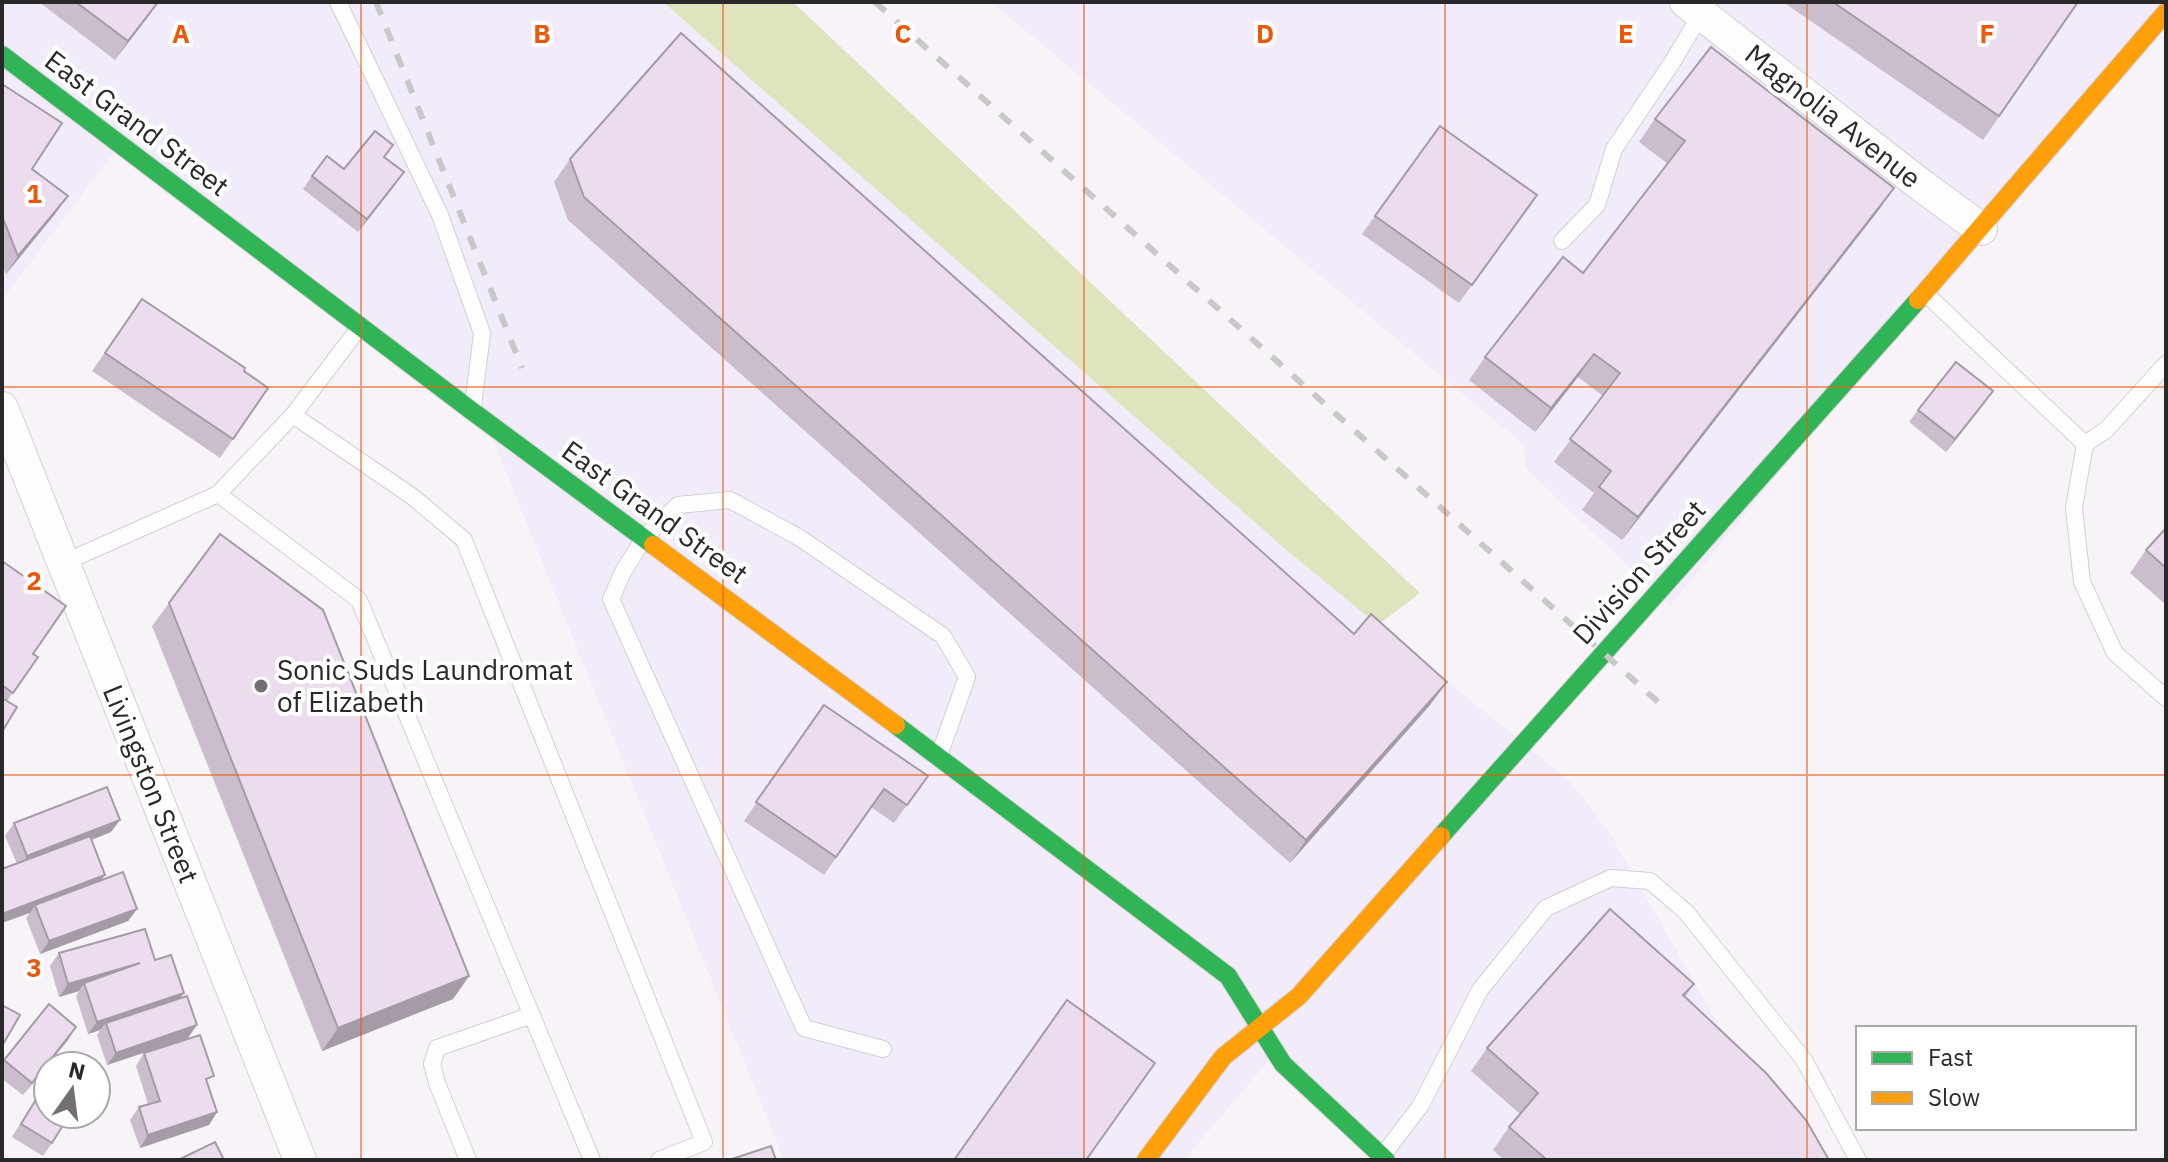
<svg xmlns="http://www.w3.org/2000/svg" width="2168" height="1162" viewBox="0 0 2168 1162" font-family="'IBM Plex Sans',sans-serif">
<rect width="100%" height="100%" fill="#f8f3f8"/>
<g fill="#f2ecfa">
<path d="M2,2H663L1285,549L1571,782L1609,832L1796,1160H1390L1278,1050L1184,1160H784L478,403L126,137L2,300Z"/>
<path d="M991,2H2166L1670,606L1525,468L1524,445Z"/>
</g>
<path fill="#dfe4be" d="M663,2H793L1420,593L1378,625L1285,549Z"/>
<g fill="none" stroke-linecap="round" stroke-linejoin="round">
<defs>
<g id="lane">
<path d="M338,2L440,215L482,333L473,406"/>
<path d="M1562,241L1597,205L1614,149L1673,61L1701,14"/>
<path d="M1926,294L2085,444L2106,430L2166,364"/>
<path d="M359,328L293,415L218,494L359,600L592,1160"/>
<path d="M293,415L413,497L464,540L704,1142L659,1160"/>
<path d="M2085,444L2074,508L2082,582L2115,653L2166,698"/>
<path d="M63,563L218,494"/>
<path d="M883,1049L804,1028L611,599L623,572L644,538L678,505L730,500L800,538L943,636L967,677L940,753"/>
<path d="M1383,1155L1421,1105L1480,990L1546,908L1611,878L1650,881L1686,912L1804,1060L1858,1160"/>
<path d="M468,1160L437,1083L432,1064L437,1048L532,1015"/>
</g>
<g id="street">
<path d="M1686,2L1921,185L1981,229"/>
<path d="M2,408L300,1160"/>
</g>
<g id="fast">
<path d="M2,55L472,411L653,545"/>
<path d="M896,725L1228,976L1283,1064L1386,1160"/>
<path d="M1441,836L1918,300"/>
</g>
<g id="slow">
<path d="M1918,300L2166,12"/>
<path d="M653,545L896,725"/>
<path d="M1146,1160L1223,1057L1299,996L1441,836"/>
</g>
</defs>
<use href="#lane" stroke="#d2cfd3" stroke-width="18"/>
<use href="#street" stroke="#d2cfd3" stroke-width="34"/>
<use href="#fast" stroke="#d2cfd3" stroke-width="20"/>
<use href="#slow" stroke="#d2cfd3" stroke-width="20"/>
<use href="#lane" stroke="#fefdfe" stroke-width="16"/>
<use href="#street" stroke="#fefdfe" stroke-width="32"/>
<use href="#fast" stroke="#30b455" stroke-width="18"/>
<use href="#slow" stroke="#ff9f0a" stroke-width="18"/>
<g stroke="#c8c8c8" stroke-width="6" stroke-dasharray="14 14" stroke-linecap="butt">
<path d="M376,2L522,368"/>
<path d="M875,2L1666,709"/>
</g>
</g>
<g fill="#cabecc">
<path d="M39,2H159L115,60Z"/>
<path d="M1783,2H2078L1983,140Z"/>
<path d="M2,84L32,169L55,214L6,274L2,266Z"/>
<path d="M1655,119L1894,188L1878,211L1622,540L1582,510L1594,493L1554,462L1603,396L1578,377L1535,432L1469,380L1485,357L1583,273L1668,164L1639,142Z"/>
<path d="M1440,126L1537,195L1459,303L1362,234Z"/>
<path d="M393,145L385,157L395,185L358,232L303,189L312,176L344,169Z"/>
<path d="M570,159L1430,705L1290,863L568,220L554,182Z"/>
<path d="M142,299L268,388L220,458L92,371Z"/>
<path d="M1993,391L1946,452L1909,422L1918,410Z"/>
<path d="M2166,528V605L2130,573L2146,550Z"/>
<path d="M2,561L33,654L38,657L7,701L2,732Z"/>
<path d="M169,603L469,976L453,999L322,1051L152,626Z"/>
<path d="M824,705L928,776L894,823L871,807L824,875L744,821Z"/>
<path d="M14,823L111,832L91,840L101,881L137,909L128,921L40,954L26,918L30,913L17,864L5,836Z"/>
<path d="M59,953L155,960L180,998L188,1038L107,1065L97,1035L100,1030L88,1034L76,996L79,991L59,997L50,966Z"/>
<path d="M1694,984L1685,997L1829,1160H1504L1493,1150L1509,1127L1520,1114L1471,1071L1487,1048Z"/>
<path d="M49,1004L68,1040L23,1095L2,1079V1062Z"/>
<path d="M144,1053L208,1085L217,1112L209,1125L140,1148L130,1120L139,1107L148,1104L136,1066Z"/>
<path d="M48,1079L52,1143L43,1156L12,1137Z"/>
</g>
<g fill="#a49ba6">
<path d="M158,2H159L115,60L128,41Z"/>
<path d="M404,172L395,185L358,232L367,219Z"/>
<path d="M1894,188L1878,211L1622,540L1638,517Z"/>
<path d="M68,196L55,214L6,274L18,256Z"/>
<path d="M1594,354L1578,377L1535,432L1551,408Z"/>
<path d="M1993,391L1984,404L1946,452L1955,439Z"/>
<path d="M1447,682L1430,705L1290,863L1306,840Z"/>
<path d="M120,820L111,832L19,869L27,856Z"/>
<path d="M105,875L96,888L35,905L30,913L2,923V914Z"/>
<path d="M137,909L128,921L40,954L49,941Z"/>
<path d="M140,963L84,983L79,991L59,997L68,984Z"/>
<path d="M469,976L453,999L322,1051L338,1028Z"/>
<path d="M184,993L175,1005L106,1023L100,1030L88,1034L97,1022Z"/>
<path d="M197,1025L188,1038L107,1065L116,1053Z"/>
<path d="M76,1027L68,1040L23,1095L32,1083Z"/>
<path d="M217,1112L209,1125L140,1148L148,1135Z"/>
</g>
<g fill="#ebdded" stroke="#a49ba6" stroke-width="2">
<path d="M76,2H158L128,41Z"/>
<path d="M1833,2H2078L1999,116Z"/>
<path d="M681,33L1354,634L1371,614L1447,682L1306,840L584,197L570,159Z"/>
<path d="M1711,47L1894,188L1638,517L1599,487L1611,471L1570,439L1620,373L1594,354L1551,408L1485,357L1563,257L1583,273L1685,141L1655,119Z"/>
<path d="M2,84L62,123L32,169L68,196L18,256L2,216Z"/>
<path d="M1440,126L1537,195L1472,285L1375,216Z"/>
<path d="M375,131L393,145L384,157L404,172L367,219L312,176L327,156L344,169Z"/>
<path d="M142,299L245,368L244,371L268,388L233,439L105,353Z"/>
<path d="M1956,362L1993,391L1955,439L1918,410Z"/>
<path d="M2166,528V568L2146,550Z"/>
<path d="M220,534L323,610L469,976L338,1028L169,603Z"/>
<path d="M2,561L66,606L33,654L38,657L13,693L2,685Z"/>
<path d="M2,698L17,707L2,732Z"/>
<path d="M824,705L928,776L907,805L884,789L836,857L756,802Z"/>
<path d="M107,787L120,820L27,856L14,823Z"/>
<path d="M90,836L105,875L2,914V869Z"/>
<path d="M123,872L137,909L49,941L35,905Z"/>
<path d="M1610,909L1694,984L1683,995L1767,1074L1806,1120L1829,1160H1547L1509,1127L1538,1093L1487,1048Z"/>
<path d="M145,929L155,960L171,955L184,993L97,1022L84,983L140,963L68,984L59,953Z"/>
<path d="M187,996L197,1025L116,1053L106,1023Z"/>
<path d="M1067,1000L1155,1063L1086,1160H954Z"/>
<path d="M49,1004L76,1027L32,1083L4,1060Z"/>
<path d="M2,1005L20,1015L2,1046Z"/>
<path d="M200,1035L214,1076L206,1079L217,1112L148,1135L139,1107L160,1101L144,1053Z"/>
<path d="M48,1080V1114H70L52,1143L21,1124Z"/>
<path d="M215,1142L224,1160H178Z"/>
<path d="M771,1146L776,1160H729Z"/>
</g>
<path fill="none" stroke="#e8590c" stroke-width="2" stroke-opacity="0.55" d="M361,2V1160M723,2V1160M1084,2V1160M1445,2V1160M1807,2V1160M2,387H2166M2,775H2166"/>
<circle fill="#736f73" stroke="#fff" stroke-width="3" cx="261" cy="686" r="8"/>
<g text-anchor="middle" stroke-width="8" stroke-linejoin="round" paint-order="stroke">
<g font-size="28" fill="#2b282b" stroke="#fff">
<text transform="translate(1833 116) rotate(38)" y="10">Magnolia Avenue</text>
<text transform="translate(137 123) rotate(37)" y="10">East Grand Street</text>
<text transform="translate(655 512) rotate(36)" y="10">East Grand Street</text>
<text transform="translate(1639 572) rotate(-48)" y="10">Division Street</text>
<text transform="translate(151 784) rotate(68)" y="10">Livingston Street</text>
</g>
<g font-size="28" fill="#2b282b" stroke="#fff" text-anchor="start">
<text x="277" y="680">Sonic Suds Laundromat<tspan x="277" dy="32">of Elizabeth</tspan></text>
</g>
</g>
<g font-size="26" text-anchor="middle" font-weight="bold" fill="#e8590c" stroke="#fff" stroke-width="8" stroke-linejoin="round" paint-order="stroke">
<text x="181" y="43">A</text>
<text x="542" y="43">B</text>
<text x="903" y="43">C</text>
<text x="1265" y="43">D</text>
<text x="1626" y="43">E</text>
<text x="1987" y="43">F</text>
<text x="34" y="203">1</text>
<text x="34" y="590">2</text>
<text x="34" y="977">3</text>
</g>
<rect width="2168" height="1162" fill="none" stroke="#2b282b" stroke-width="8"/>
<rect x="1856" y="1026" width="280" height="104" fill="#ffffff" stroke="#aaa9aa" stroke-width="2"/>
<rect x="1872" y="1052" width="40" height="12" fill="#30b455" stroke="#aaa9aa" stroke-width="2"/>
<text x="1928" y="1066" font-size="24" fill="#2b282b">Fast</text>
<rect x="1872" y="1092" width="40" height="12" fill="#ff9f0a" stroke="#aaa9aa" stroke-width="2"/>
<text x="1928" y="1106" font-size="24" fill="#2b282b">Slow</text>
<g transform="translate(72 1090) rotate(14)"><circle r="38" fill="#ffffff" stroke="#aaa9aa" stroke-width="2"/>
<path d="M0-6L14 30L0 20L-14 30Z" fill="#736f73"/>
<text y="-12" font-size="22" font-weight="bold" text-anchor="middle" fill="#2b282b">N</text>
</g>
</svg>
